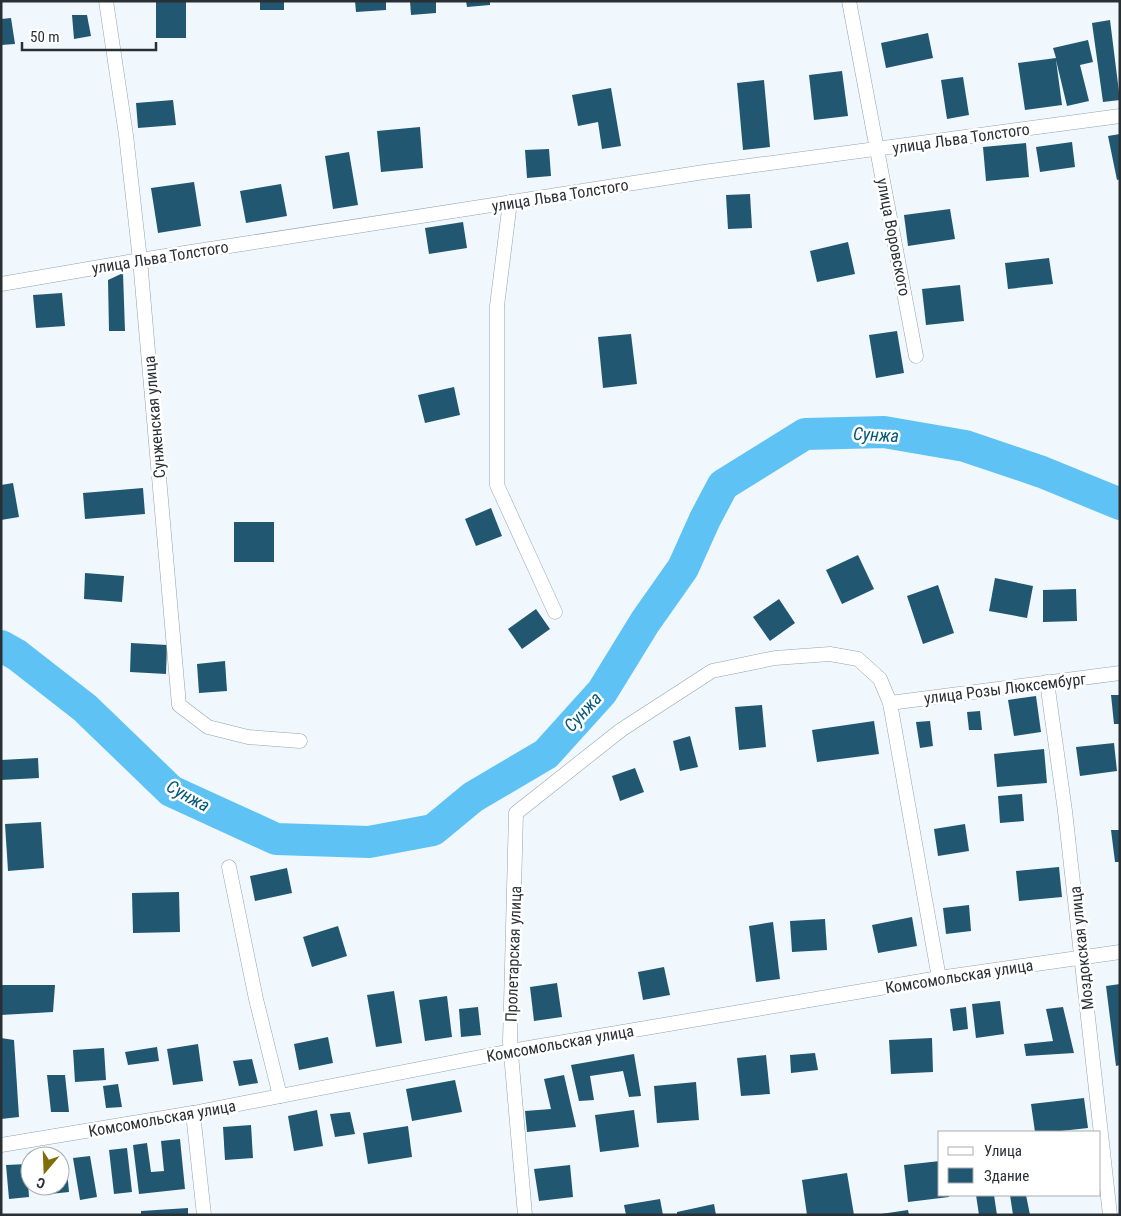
<svg xmlns="http://www.w3.org/2000/svg" width="1121" height="1216" viewBox="0 0 1121 1216" font-family="'Roboto Condensed',sans-serif">
<rect width="100%" height="100%" fill="#f1f8fd"/>
<g fill="none" stroke-linecap="round" stroke-linejoin="round">
<path stroke="#5fc2f5" stroke-width="32" d="M1,646L17,655L85,708L171,791L276,839L369,842L433,830L473,797L546,754L602,692L645,622L683,568L705,519L723,485L805,434L884,432L965,446L1042,472L1120,504"/>
</g>
<g fill="#225772">
<rect x="156" y="1" width="30" height="37"/>
<rect x="260" y="1" width="24" height="9"/>
<path d="M355,1H386V10L356,12Z"/>
<path d="M410,1H436V13L411,15Z"/>
<path d="M466,1H490V5L467,7Z"/>
<path d="M72,15H87L91,36L74,39Z"/>
<path d="M11,18L15,44L1,45V19Z"/>
<path d="M1110,20L1120,100L1103,102L1092,23Z"/>
<path d="M928,33L933,58L886,68L881,43Z"/>
<path d="M1088,40L1093,62L1080,65L1089,101L1067,106L1056,60L1062,105L1025,110L1018,63L1056,58L1053,48Z"/>
<path d="M842,71L848,116L814,120L809,75Z"/>
<path d="M963,77L969,115L947,119L941,80Z"/>
<path d="M764,80L770,147L743,150L737,83Z"/>
<path d="M611,88L621,146L602,149L598,122L578,126L572,95Z"/>
<path d="M173,100L176,125L138,128L136,103Z"/>
<path d="M420,127L423,168L381,172L377,131Z"/>
<path d="M1120,134V179L1117,180L1108,136Z"/>
<path d="M1072,142L1075,167L1040,172L1036,147Z"/>
<path d="M1026,143L1029,177L986,181L983,147Z"/>
<path d="M549,149L551,176L527,178L525,150Z"/>
<path d="M349,152L358,205L333,209L325,156Z"/>
<path d="M194,182L201,226L158,233L151,188Z"/>
<path d="M281,184L287,216L246,223L240,191Z"/>
<path d="M750,194L752,228L728,229L726,195Z"/>
<path d="M950,209L955,239L908,246L904,215Z"/>
<path d="M463,222L467,248L429,254L425,228Z"/>
<path d="M848,242L855,274L817,282L810,251Z"/>
<path d="M1049,258L1053,284L1008,289L1005,263Z"/>
<path d="M123,273L125,331H109L108,280Z"/>
<path d="M960,285L964,321L926,325L922,289Z"/>
<path d="M62,293L65,326L36,328L33,295Z"/>
<path d="M897,331L904,373L876,378L869,335Z"/>
<path d="M631,334L637,384L603,388L598,337Z"/>
<path d="M454,387L460,415L425,423L418,395Z"/>
<path d="M13,483L19,517L1,520V485Z"/>
<path d="M143,488L145,514L85,519L83,493Z"/>
<path d="M491,508L502,536L476,546L465,519Z"/>
<rect x="234" y="522" width="40" height="40"/>
<path d="M858,555L874,589L842,604L826,570Z"/>
<path d="M85,573L124,576L122,602L84,599Z"/>
<path d="M995,578L1033,586L1027,618L989,611Z"/>
<path d="M938,585L954,633L923,644L907,596Z"/>
<path d="M1076,589L1077,621L1043,622V590Z"/>
<path d="M779,599L795,623L770,641L753,617Z"/>
<path d="M536,609L550,629L522,649L508,629Z"/>
<path d="M131,643L167,645L166,674L130,672Z"/>
<path d="M225,661L227,691L199,693L197,664Z"/>
<path d="M1111,695H1120V724H1114Z"/>
<path d="M1036,696L1041,732L1014,736L1008,700Z"/>
<path d="M762,705L766,747L739,750L735,707Z"/>
<path d="M980,711L982,730H969L967,712Z"/>
<path d="M874,721L879,754L817,762L812,730Z"/>
<path d="M930,721L933,746L920,748L916,722Z"/>
<path d="M690,736L698,767L680,771L673,741Z"/>
<path d="M1114,743L1117,771L1080,776L1076,747Z"/>
<path d="M1044,749L1047,783L997,787L994,754Z"/>
<path d="M38,758L39,778L1,780V760Z"/>
<path d="M635,768L644,792L620,801L612,776Z"/>
<path d="M1022,794L1024,821L1000,823L998,796Z"/>
<path d="M41,822L44,868L8,871L5,824Z"/>
<path d="M965,824L969,851L938,856L934,829Z"/>
<path d="M1111,830H1120V862H1115Z"/>
<path d="M1059,867L1062,897L1019,901L1016,871Z"/>
<path d="M287,868L292,893L255,901L250,876Z"/>
<path d="M179,892L180,932L133,933L132,893Z"/>
<path d="M969,905L971,931L946,934L943,908Z"/>
<path d="M912,917L917,946L878,953L872,925Z"/>
<path d="M825,919L827,950L792,952L790,921Z"/>
<path d="M773,922L780,979L756,982L749,926Z"/>
<path d="M338,926L347,956L312,967L303,937Z"/>
<path d="M664,967L670,995L643,1000L638,972Z"/>
<path d="M557,983L562,1017L534,1021L530,987Z"/>
<path d="M1120,984V1065L1116,1066L1106,986Z"/>
<path d="M1,985H55L53,1012L1,1015Z"/>
<path d="M394,991L402,1043L376,1047L367,995Z"/>
<path d="M447,996L452,1037L425,1041L419,1000Z"/>
<path d="M1000,1001L1004,1034L976,1038L972,1004Z"/>
<path d="M478,1007L481,1035L461,1037L459,1009Z"/>
<path d="M966,1007L968,1029L953,1031L950,1009Z"/>
<path d="M1063,1007L1074,1053L1026,1056L1024,1044L1053,1041L1046,1009Z"/>
<path d="M328,1037L333,1063L299,1070L294,1044Z"/>
<path d="M1,1038L14,1040L19,1117L1,1119Z"/>
<path d="M932,1038L933,1072L891,1074L889,1040Z"/>
<path d="M198,1044L203,1081L173,1085L167,1049Z"/>
<path d="M157,1047L159,1061L128,1065L125,1052Z"/>
<path d="M104,1048L106,1080L75,1082L73,1050Z"/>
<path d="M815,1053L818,1070L791,1073L790,1055Z"/>
<path d="M634,1054L641,1096L629,1097L623,1071L590,1076L594,1100L579,1101L571,1065Z"/>
<path d="M766,1055L770,1094L741,1096L737,1058Z"/>
<path d="M252,1059L258,1083L239,1086L233,1061Z"/>
<path d="M47,1075H65L69,1112H51Z"/>
<path d="M564,1075L576,1127L527,1132L525,1111L551,1109L544,1079Z"/>
<path d="M455,1080L462,1112L412,1121L406,1089Z"/>
<path d="M696,1082L699,1120L657,1123L654,1086Z"/>
<path d="M118,1084L122,1107L106,1108L103,1086Z"/>
<path d="M1084,1098L1088,1128L1052,1132H1035L1031,1104Z"/>
<path d="M317,1110L323,1146L294,1151L288,1116Z"/>
<path d="M634,1110L639,1147L600,1152L595,1115Z"/>
<path d="M350,1112L355,1134L335,1137L330,1114Z"/>
<path d="M251,1125L253,1158L225,1160L223,1127Z"/>
<path d="M408,1126L412,1157L368,1164L363,1133Z"/>
<path d="M180,1139L185,1189L139,1194L133,1145L147,1143L151,1172L164,1171L161,1141Z"/>
<path d="M127,1148L132,1192L114,1194L109,1150Z"/>
<path d="M90,1156L97,1197L80,1200L73,1158Z"/>
<path d="M66,1159L69,1192L50,1194L49,1186H60V1160Z"/>
<path d="M940,1161V1195H949V1197L908,1202L904,1165Z"/>
<path d="M27,1164L29,1197L9,1199L6,1165Z"/>
<path d="M570,1165L573,1197L539,1201L534,1169Z"/>
<path d="M847,1173L854,1215H807L802,1180Z"/>
<path d="M976,1195H994L997,1215H979Z"/>
<path d="M1010,1195H1026L1030,1215H1013Z"/>
<path d="M660,1199L663,1215H626L624,1205Z"/>
<path d="M714,1204L716,1215H677V1212Z"/>
<path d="M188,1208V1215H141V1211Z"/>
<path d="M908,1210L909,1215H881V1214Z"/>
</g>
<g fill="none" stroke-linecap="round" stroke-linejoin="round">
<defs>
<g id="minor">
<path d="M106,1L126,135L140,260L179,705L208,727L248,737L300,741"/>
<path d="M849,1L916,356"/>
<path d="M510,202L497,306V485L555,612"/>
<path d="M1,284L140,260L704,172L1120,116"/>
<path d="M1047,682L1065,811L1110,1215"/>
<path d="M890,703L1120,673"/>
<path d="M229,867L256,999L280,1096"/>
<path d="M193,1113L204,1215"/>
<path d="M1,1145L193,1113L511,1051L939,978L1120,952"/>
<path d="M525,1215L510,1042L516,813L621,730L712,671L775,658L830,654L858,659L880,679L890,703L939,978"/>
</g>
</defs>
<use href="#minor" stroke="#92a3ad" stroke-width="15"/>
<use href="#minor" stroke="#fff" stroke-width="14"/>
</g>
<g text-anchor="middle" stroke-width="5" stroke-linejoin="round" paint-order="stroke">
<g font-size="16" fill="#293034" stroke="#fff">
<text transform="translate(961 138) rotate(-8)" y="6">улица Льва Толстого</text>
<text transform="translate(560 195) rotate(-9)" y="6">улица Льва Толстого</text>
<text transform="translate(894 237) rotate(79)" y="6">улица Воровского</text>
<text transform="translate(160 257) rotate(-9)" y="6">улица Льва Толстого</text>
<text transform="translate(154 417) rotate(-95)" y="6">Сунженская улица</text>
<text transform="translate(1005 688) rotate(-7)" y="6">улица Розы Люксембург</text>
<text transform="translate(1081 948) rotate(-96)" y="6">Моздокская улица</text>
<text transform="translate(513 954) rotate(-88)" y="6">Пролетарская улица</text>
<text transform="translate(959 976) rotate(-9)" y="6">Комсомольская улица</text>
<text transform="translate(560 1043) rotate(-10)" y="6">Комсомольская улица</text>
<text transform="translate(162 1118) rotate(-10)" y="6">Комсомольская улица</text>
</g>
<g font-size="18" font-style="italic" fill="#04587a" stroke="#fff">
<text transform="translate(876 435) rotate(3)" y="6">Сунжа</text>
<text transform="translate(583 712) rotate(-48)" y="6">Сунжа</text>
<text transform="translate(188 796) rotate(29)" y="6">Сунжа</text>
</g>
</g>
<rect width="1121" height="1216" fill="none" stroke="#293034" stroke-width="5"/>
<rect x="938" y="1131" width="162" height="65" fill="#ffffff" stroke="#a9acae"/>
<rect x="948" y="1147" width="25" height="8" fill="#ffffff" stroke="#a9acae"/>
<text x="984" y="1156" font-size="15" fill="#293034">Улица</text>
<rect x="948" y="1168" width="25" height="15" fill="#225772" stroke="#a9acae"/>
<text x="984" y="1181" font-size="15" fill="#293034">Здание</text>
<g transform="translate(45 1171) rotate(199)"><circle r="24" fill="#ffffff" stroke="#a9acae"/>
<path d="M0-4L9 19L0 12L-9 19Z" fill="#806d09"/>
<text y="-8" font-size="14" font-weight="bold" text-anchor="middle" fill="#293034">С</text>
</g>
<path d="M22 42v8h134v-8" fill="none" stroke="#293034" stroke-width="2.5"/>
<text x="30" y="42" font-size="15" fill="#293034" stroke="#ffffff" stroke-width="4" paint-order="stroke">50 m</text>
</svg>
